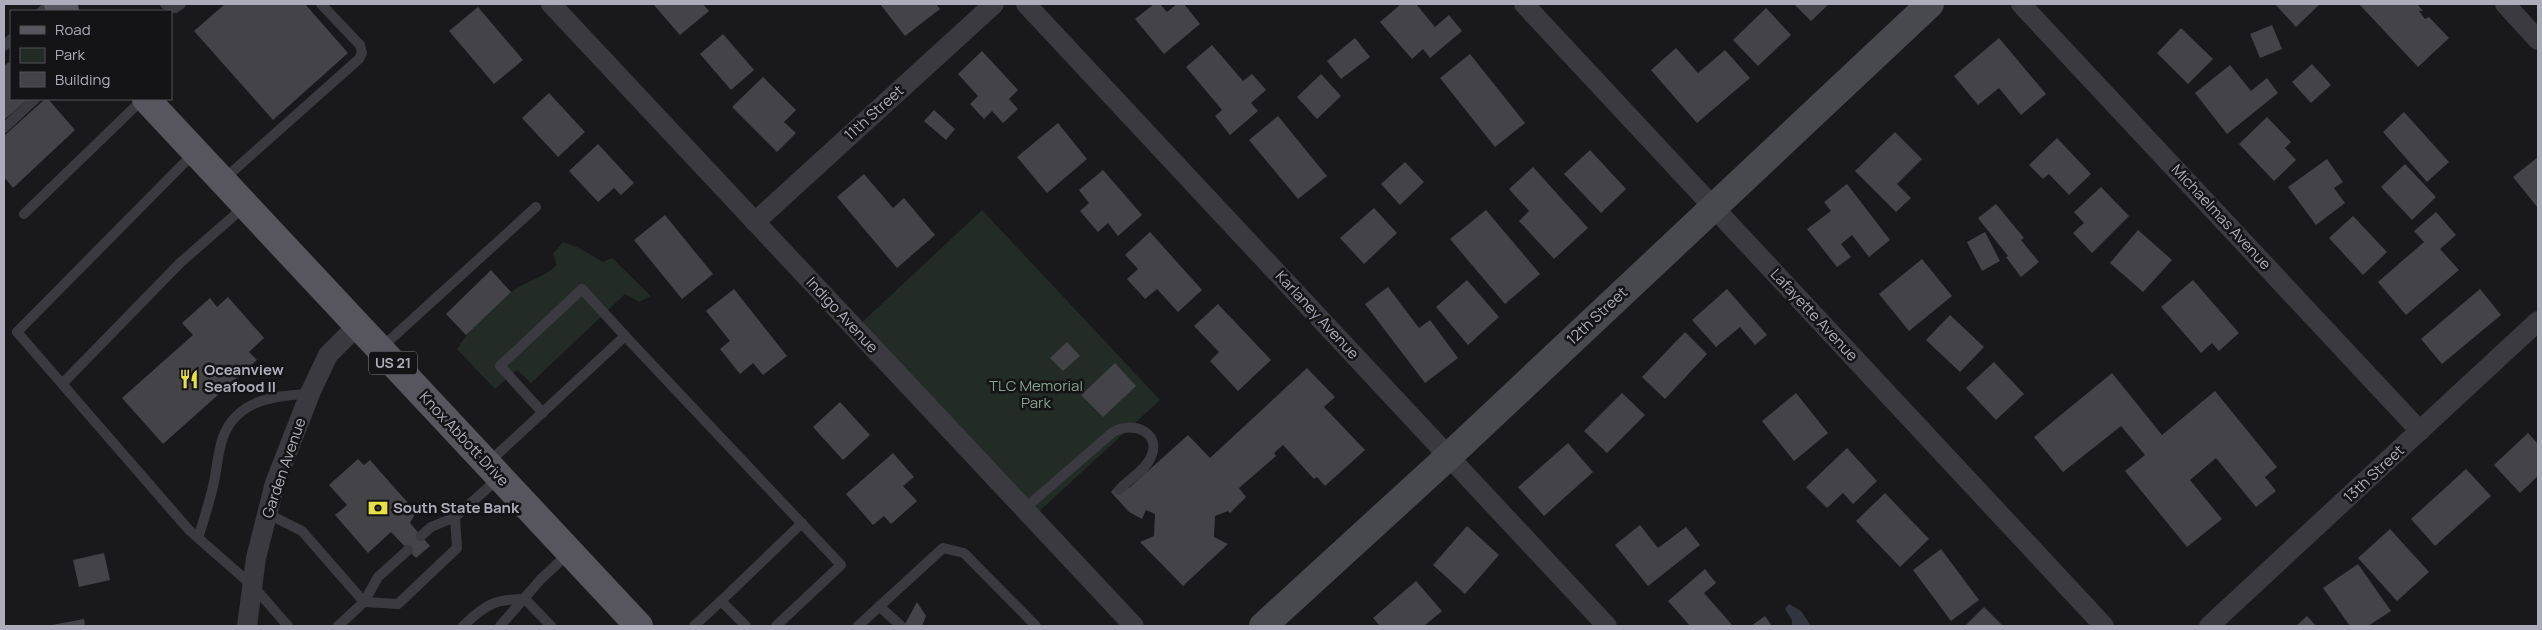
<svg xmlns="http://www.w3.org/2000/svg" width="2542" height="630" viewBox="0 0 2542 630" font-family="Manrope,sans-serif">
<rect width="100%" height="100%" fill="#19191b"/>
<g fill="#232b26">
<path d="M982,210L1160,400L1032,518L855,329Z"/>
<path d="M563,242L579,248L603,262L612,258L651,296L639,302L625,294L531,383L517,370L495,389L457,349C470,328 491,307 510,293C525,281 542,279 557,265L553,254Z"/>
</g>
<path fill="#313540" d="M1789,604L1801,611L1811,626H1792V620L1785,609Z"/>
<g fill="#444348">
<path d="M225,4H305L348,53L273,120L194,31Z"/>
<path d="M653,4H703L709,11L680,35Z"/>
<path d="M880,4H936L940,9L905,36Z"/>
<path d="M1154,4H1160L1167,12L1177,4H1184L1200,24L1164,54L1135,19Z"/>
<path d="M1401,4H1416L1435,27L1449,15L1462,31L1430,58L1423,49L1412,59L1380,22Z"/>
<path d="M1794,4H1829L1811,21Z"/>
<path d="M2275,4H2320L2296,27Z"/>
<path d="M2359,4H2417L2423,11H2419L2425,19L2429,17L2449,38L2418,67Z"/>
<path d="M478,7L523,60L494,84L449,31Z"/>
<path d="M1766,8L1791,35L1758,66L1733,40Z"/>
<path d="M2272,25L2282,49L2260,58L2250,34Z"/>
<path d="M2181,28L2213,59L2188,84L2157,53Z"/>
<path d="M723,34L754,70L731,90L700,54Z"/>
<path d="M1355,38L1370,57L1341,79L1327,61Z"/>
<path d="M1999,38L2046,94L2021,115L1999,88L1978,105L1954,76Z"/>
<path d="M1212,45L1243,81L1252,74L1266,90L1251,103L1258,111L1230,135L1215,116L1222,110L1186,67Z"/>
<path d="M1676,48L1698,73L1725,50L1750,78L1697,123L1651,70Z"/>
<path d="M982,51L1018,90L1009,99L1018,109L1003,123L992,111L984,119L970,104L978,96L958,74Z"/>
<path d="M1470,54L1525,123L1495,147L1440,78Z"/>
<path d="M9,62L11,64V99H28L4,120V66Z"/>
<path d="M2312,64L2331,85L2311,103L2292,82Z"/>
<path d="M2230,65L2251,91L2267,78L2278,93L2227,134L2195,93Z"/>
<path d="M1321,74L1341,96L1317,119L1297,97Z"/>
<path d="M763,77L796,110L784,122L796,133L777,152L732,107Z"/>
<path d="M549,93L585,132L558,157L522,118Z"/>
<path d="M45,99H48L75,130L13,188L4,177V136Z"/>
<path d="M934,110L955,129L946,140L924,121Z"/>
<path d="M2404,112L2449,162L2427,182L2383,132Z"/>
<path d="M1278,116L1327,176L1298,199L1249,140Z"/>
<path d="M2267,117L2291,142L2285,148L2296,160L2274,181L2239,144Z"/>
<path d="M1058,123L1087,159L1047,193L1017,157Z"/>
<path d="M1895,132L1922,159L1897,184L1911,198L1896,212L1855,171Z"/>
<path d="M2057,138L2091,174L2069,195L2049,174L2043,179L2029,165Z"/>
<path d="M598,144L634,183L621,195L614,188L598,202L569,171Z"/>
<path d="M1590,150L1626,189L1601,213L1564,174Z"/>
<path d="M2538,157V208L2513,177Z"/>
<path d="M2327,159L2343,182L2334,188L2345,203L2316,225L2288,187Z"/>
<path d="M1405,162L1424,182L1400,205L1381,184Z"/>
<path d="M2405,164L2436,197L2412,220L2381,187Z"/>
<path d="M1533,167L1588,228L1554,259L1519,221L1529,211L1509,189Z"/>
<path d="M1103,170L1142,215L1118,236L1108,223L1098,232L1080,211L1089,203L1079,190Z"/>
<path d="M864,174L893,208L904,198L935,235L897,268L837,197Z"/>
<path d="M1847,184L1890,240L1869,257L1852,235L1841,244L1851,257L1837,267L1807,229L1831,211L1824,202Z"/>
<path d="M2101,187L2129,216L2092,253L2073,233L2084,223L2074,212Z"/>
<path d="M1996,204L2024,238L2021,240L2039,262L2021,277L2006,257L2008,256L1978,218Z"/>
<path d="M1374,208L1397,233L1364,264L1340,238Z"/>
<path d="M1486,210L1540,274L1505,304L1450,239Z"/>
<path d="M2436,212L2456,235L2440,249L2459,270L2406,315L2378,282L2424,242L2414,231Z"/>
<path d="M665,215L713,274L682,299L634,240Z"/>
<path d="M2353,216L2387,252L2363,275L2329,238Z"/>
<path d="M2138,230L2172,260L2143,292L2110,263Z"/>
<path d="M1150,232L1202,290L1178,312L1157,289L1145,299L1127,279L1138,269L1125,255Z"/>
<path d="M1985,232L2000,261L1982,271L1967,242Z"/>
<path d="M1922,259L1952,296L1909,331L1879,294Z"/>
<path d="M491,270L511,292L466,335L446,314Z"/>
<path d="M1467,280L1499,317L1468,345L1436,307Z"/>
<path d="M2193,280L2239,333L2219,351L2212,343L2201,353L2161,307Z"/>
<path d="M1388,287L1419,328L1430,320L1458,358L1425,383L1365,304Z"/>
<path d="M734,289L787,356L763,375L753,363L740,374L720,349L730,341L706,311Z"/>
<path d="M1727,289L1767,335L1755,345L1740,327L1716,347L1692,320Z"/>
<path d="M2480,289L2501,315L2442,364L2421,339Z"/>
<path d="M228,297L264,338L249,352L257,360L163,444L122,398L193,335L182,323L210,298L217,307Z"/>
<path d="M1218,304L1271,360L1238,391L1210,361L1219,352L1194,326Z"/>
<path d="M1950,315L1984,347L1960,372L1926,340Z"/>
<path d="M1685,332L1707,354L1665,399L1642,377Z"/>
<path d="M1067,342L1080,356L1063,371L1050,358Z"/>
<path d="M1994,362L2024,394L1996,420L1966,388Z"/>
<path d="M1115,363L1136,386L1103,417L1081,395Z"/>
<path d="M1307,368L1335,397L1324,407L1365,450L1325,486L1317,477L1314,479L1283,445L1274,453L1276,456L1239,488L1246,497L1230,513L1228,511L1215,516L1214,537L1228,544L1183,586L1140,542L1154,536L1155,514L1146,510L1142,519L1129,512L1111,492L1121,481L1129,488L1188,435L1210,458Z"/>
<path d="M2112,373L2162,435L2215,391L2277,467L2265,477L2276,491L2256,507L2216,458L2190,480L2222,519L2187,547L2125,471L2145,455L2121,426L2063,472L2034,437Z"/>
<path d="M1622,393L1645,415L1607,453L1584,431Z"/>
<path d="M1796,393L1828,433L1794,461L1762,421Z"/>
<path d="M840,402L870,435L843,460L813,427Z"/>
<path d="M2528,433L2538,444V476L2520,493L2494,465Z"/>
<path d="M1568,443L1593,472L1544,516L1518,487Z"/>
<path d="M1847,448L1877,481L1853,504L1843,493L1827,508L1806,487Z"/>
<path d="M893,453L914,477L903,486L917,501L891,524L884,516L873,525L846,494Z"/>
<path d="M358,459L364,465L370,460L416,512L410,523L430,546L416,558L391,532L368,553L335,515L347,505L329,485Z"/>
<path d="M2466,469L2491,496L2435,546L2411,519Z"/>
<path d="M1885,493L1929,539L1900,567L1856,521Z"/>
<path d="M1640,525L1658,548L1686,527L1700,545L1648,586L1615,545Z"/>
<path d="M1467,526L1499,555L1465,594L1433,565Z"/>
<path d="M2390,529L2429,572L2397,601L2358,558Z"/>
<path d="M1941,549L1979,600L1951,621L1913,570Z"/>
<path d="M104,553L110,580L79,587L73,560Z"/>
<path d="M2358,564L2391,611L2368,626H2350L2323,588Z"/>
<path d="M1705,569L1716,583L1704,593L1733,626H1690L1668,601Z"/>
<path d="M1416,581L1442,611L1424,626H1380L1373,618Z"/>
<path d="M917,602L926,616L922,626H904Z"/>
<path d="M1984,607L2003,626H1965Z"/>
<path d="M1765,616L1772,626H1751Z"/>
<path d="M2307,616L2316,626H2296Z"/>
<path d="M84,619L85,626H52V625Z"/>
</g>
<g fill="none" stroke-linecap="round" stroke-linejoin="round">
<g stroke="#3b3a40" stroke-width="10">
<path d="M165,4L175,8L181,4"/>
<path d="M42,11L51,4"/>
<path d="M4,46L11,39"/>
<path d="M4,128L35,99"/>
<path d="M195,152L17,332L189,530L254,587L288,626"/>
<path d="M223,180L359,59L362,53L360,45L321,4"/>
<path d="M24,214L143,99"/>
<path d="M381,348L536,207"/>
<path d="M63,383L180,263L245,206"/>
<path d="M543,413L500,366L582,289L625,336"/>
<path d="M488,463L625,336L841,565L776,626"/>
<path d="M1024,509L1113,432C1133,420 1162,433 1151,457C1145,471 1129,479 1119,490"/>
<path d="M266,513L302,531L364,602L398,604L457,548L455,517"/>
<path d="M421,536L431,527L455,517L499,478"/>
<path d="M198,538C204,519 210,501 214,482C217,468 218,451 223,437C237,400 275,395 310,394"/>
<path d="M879,606L901,626"/>
<path d="M338,626L364,602L378,577L408,550"/>
<path d="M463,626C485,605 494,599 525,599L551,626"/>
<path d="M500,626L541,579L569,553"/>
<path d="M694,626L721,601"/>
<path d="M746,626L721,601L802,523"/>
<path d="M858,626L943,548L964,553L1036,626"/>
</g>
<g stroke="#3b3a40" stroke-width="20">
<path d="M551,4L1134,626"/>
<path d="M1026,4L1607,626"/>
<path d="M1524,4L2104,626"/>
<path d="M2021,4L2420,431"/>
<path d="M2505,4L2538,40"/>
<path d="M755,222L994,4"/>
<path d="M247,626L256,558L275,483L311,391L328,355L358,325"/>
<path d="M2209,626L2538,321"/>
</g>
<path stroke="#48484f" stroke-width="28" d="M1263,626L1449,456L1930,4"/>
<g stroke="#57565e" stroke-width="28">
<path d="M58,4L65,11"/>
<path d="M146,99L639,626"/>
</g>
</g>
<defs>
<symbol id="restaurant-bare" viewBox="-9 -9 18 18"><path d="M-5-6h1v4h1v-4h1v4h1v-4h1v5L-1.5 .5V6h-2V.5L-5-1ZM5-6V6H3V1.5H1.5Q1.5-4 5-6Z" fill="#e9e143" stroke="#141416" stroke-width="2.5" paint-order="stroke"/></symbol>
<symbol id="bank-bare" viewBox="-9 -9 18 18"><path d="M-6-4H6V4H-6ZM0-2.3a2.3 2.3 0 1 0 0 4.6a2.3 2.3 0 1 0 0-4.6Z" fill="#e9e143" stroke="#141416" stroke-width="2.5" paint-order="stroke"/></symbol>
</defs>
<g fill-rule="evenodd">
<use href="#restaurant-bare" x="175" y="365" width="28" height="28"/>
<use href="#bank-bare" x="364" y="494" width="28" height="28"/>
</g>
<g text-anchor="middle" stroke-width="5" stroke-linejoin="round" paint-order="stroke">
<rect fill="#141416" stroke="#7e7e89" stroke-width="1" x="369" y="351.5" width="48" height="23" rx="4"/>
<g font-size="14" font-weight="bold" fill="#acacba">
<text x="393" y="368">US 21</text>
</g>
<g font-size="15" fill="#acacba" stroke="#141416">
<text transform="translate(874 113) rotate(-42)" y="5">11th Street</text>
<text transform="translate(2221 217) rotate(47)" y="5">Michaelmas Avenue</text>
<text transform="translate(842 315) rotate(47)" y="5">Indigo Avenue</text>
<text transform="translate(1317 315) rotate(47)" y="5">Karlaney Avenue</text>
<text transform="translate(1814 315) rotate(47)" y="5">Lafayette Avenue</text>
<text transform="translate(1597 316) rotate(-43)" y="5">12th Street</text>
<text transform="translate(464 439) rotate(47)" y="5">Knox Abbott Drive</text>
<text transform="translate(284 468) rotate(-71)" y="5">Garden Avenue</text>
<text transform="translate(2374 474) rotate(-43)" y="5">13th Street</text>
</g>
<g font-size="15" font-weight="bold" fill="#acacba" stroke="#141416" text-anchor="start">
<text x="204" y="375">Oceanview<tspan x="204" dy="17">Seafood II</tspan></text>
<text x="393" y="513">South State Bank</text>
</g>
<g font-size="15" fill="#84a38f" stroke="#141416">
<text x="1036" y="391">TLC Memorial<tspan x="1036" dy="17">Park</tspan></text>
</g>
</g>
<rect width="2542" height="630" fill="none" stroke="#acacba" stroke-width="10"/>
<rect x="10" y="10" width="162" height="90" fill="#141416" stroke="#515158"/>
<rect x="20" y="26" width="25" height="8" fill="#57565e" stroke="#515158"/>
<text x="55" y="35" font-size="15" fill="#acacba">Road</text>
<rect x="20" y="48" width="25" height="15" fill="#232b26" stroke="#515158"/>
<text x="55" y="60" font-size="15" fill="#acacba">Park</text>
<rect x="20" y="72" width="25" height="15" fill="#444348" stroke="#515158"/>
<text x="55" y="85" font-size="15" fill="#acacba">Building</text>
</svg>
